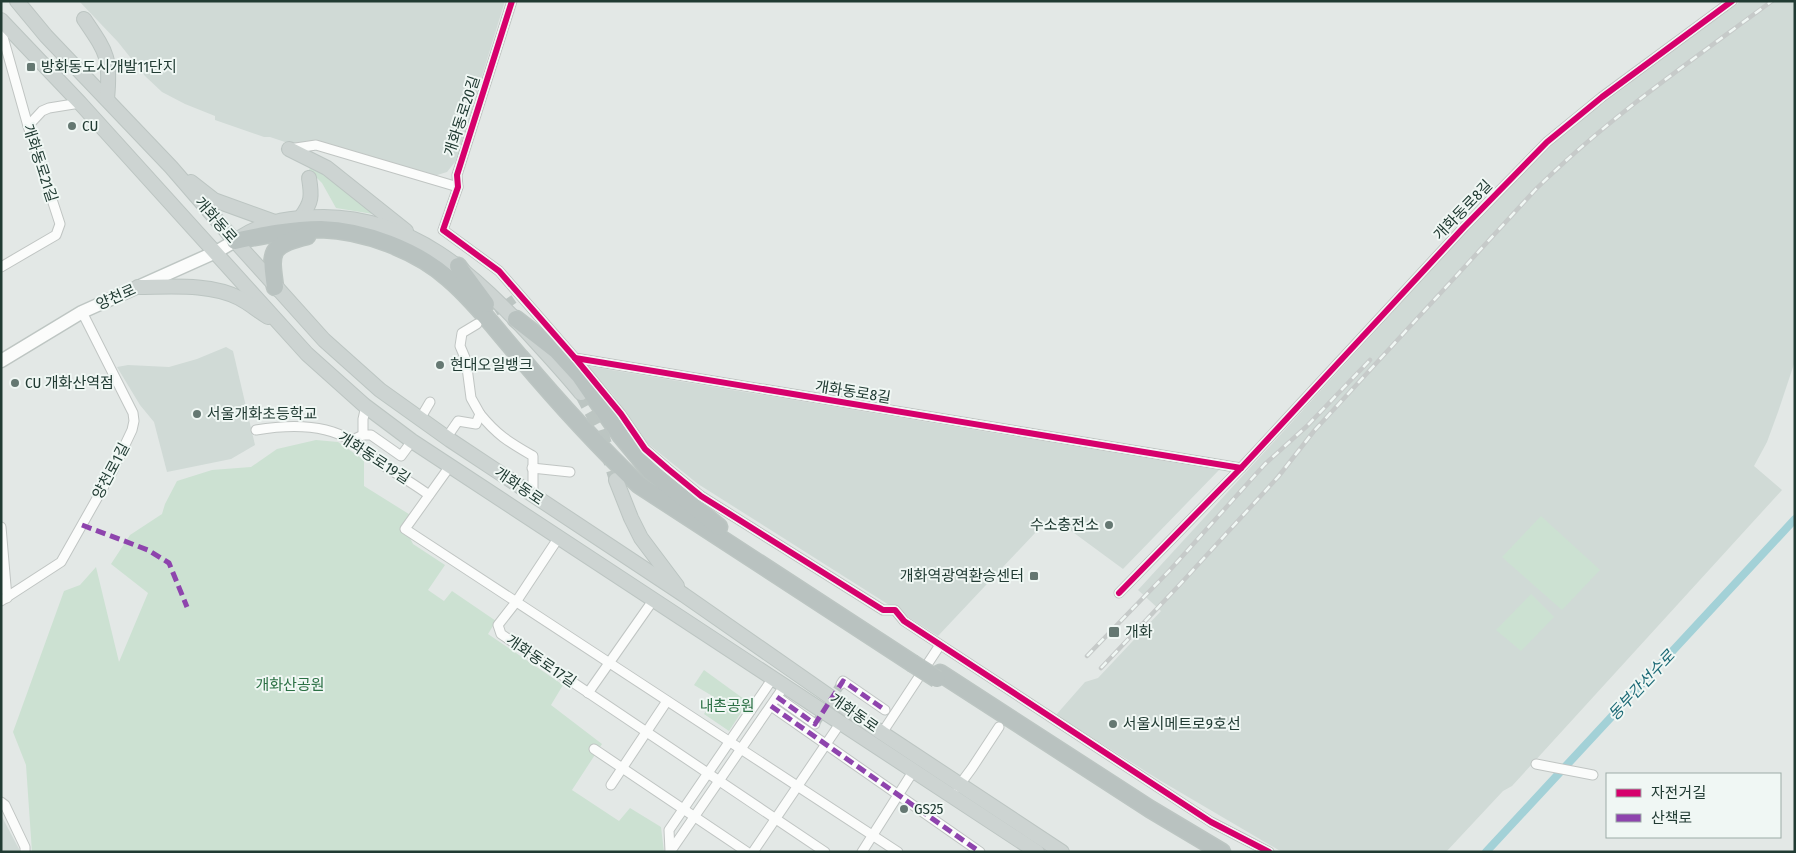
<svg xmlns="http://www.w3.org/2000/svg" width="1796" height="853" viewBox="0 0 1796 853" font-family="'Fira Sans Condensed','Noto Sans KR',sans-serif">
<rect width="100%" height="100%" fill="#e3e8e6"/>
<g fill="#d0dad6">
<path d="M79,1H505L458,154L455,162L447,172L434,176L315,143L294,145L270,137H264L215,120V116L185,104L162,92L145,76L118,42Z"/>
<path d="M1741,1H1795V361L1778,412L1767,442L1754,466L1782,490L1512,786L1503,791L1446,852H1282L1161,781L1056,715L1085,682L1098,678L1161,611L1138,590L1510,184L1543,152L1594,110Z"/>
<path d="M226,347L233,351L255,445L231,459L167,472L154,422L140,405L117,367L128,365L169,367L197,359Z"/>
<path d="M587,366L1219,470L1123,569L1051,516L938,636L698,484L647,443L613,395Z"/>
<path d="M1,815L19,849V852H1Z"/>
</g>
<g fill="#cce1d2">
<path d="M311,166L340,186L373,214L336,208L322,183L309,170Z"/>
<path d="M316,440L338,442L364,460V486L412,516L406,530L413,544L445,565L428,590L444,601L452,591L496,621L488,634L563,685L551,705L602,744L572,790L619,821L630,808L661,827L664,852H32L26,765L13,732L64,591L80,585L96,567L119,662L148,593L111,564L130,535L162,514L165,504L177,481L212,470L251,467L277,449Z"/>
<path d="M1541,516L1600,570L1562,610L1502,557Z"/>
<path d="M1531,594L1554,617L1521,651L1496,630Z"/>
<path d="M704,670L748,702L729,731L704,714L714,697L694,685Z"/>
</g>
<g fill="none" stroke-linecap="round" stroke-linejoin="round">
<path stroke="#a3d1d7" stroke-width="8" d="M1486,852L1795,519"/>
<g stroke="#bcc5c2" stroke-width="9" stroke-dasharray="9 4.5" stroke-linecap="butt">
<path d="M484,319L514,299"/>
<path d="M815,724L841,684"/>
</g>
<path stroke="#bcc5c2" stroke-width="14" stroke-dasharray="14 7" stroke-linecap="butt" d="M581,393L600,428L616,480"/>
<defs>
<g id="street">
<path d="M512,1L457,175L458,187L443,230L499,271L575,358L1241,468"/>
<path d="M1,30L28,126L60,224L56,235L1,267"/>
<path d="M28,126L42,111L49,108L80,103"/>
<path d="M289,149L316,145L458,187"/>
<path d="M583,368L621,414L645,449L668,469L701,496L883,610H895L904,621L1211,822L1269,852"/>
<path d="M480,414C498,436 509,442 533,456V495"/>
<path d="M420,419L430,402"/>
<path d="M256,430C286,425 323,423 350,440C362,448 372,458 384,466C399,475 414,484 429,495"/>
<path d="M363,435V419L366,406"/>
<path d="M447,437L458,421L476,424L480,414L471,398L466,360L460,346L462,333L477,324"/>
<path d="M350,441L363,435H371L401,456L412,441"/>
<path d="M450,466L405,529L898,852"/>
<path d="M532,468L570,472"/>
<path d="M1,527L7,598"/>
<path d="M559,537L516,602L498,625L501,634L825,852"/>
<path d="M1119,593L1241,468L1464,227L1547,142L1602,97L1732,1"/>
<path d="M1,601L61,562L113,470L132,430L134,421L133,413L82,312"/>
<path d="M841,684L843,681L885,710"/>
<path d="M588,693L654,599"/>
<path d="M777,697L815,724"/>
<path d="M771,706L980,852"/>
<path d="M882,733L940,645"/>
<path d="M594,749L747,852"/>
<path d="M1536,764L1593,775"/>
<path d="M611,785L667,701"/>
<path d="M958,787L972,768L999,727"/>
<path d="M1,802L5,805L25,847V852"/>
<path d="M670,851L669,830L773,678"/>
<path d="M670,852L785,685"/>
<path d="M753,852L841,722"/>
<path d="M862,852L914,770"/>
</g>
<path id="secondary" d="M1,361L82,312L216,252L235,241"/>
<g id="primary">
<path d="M17,1L46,36L171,167L235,241L324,340L380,390L450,440L684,595L882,733L1062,852"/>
<path d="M84,19C107,53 111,57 107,99"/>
<path d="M1,20L80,103L307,354L364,405L412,441L1037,852"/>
<path d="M289,149L327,168L406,231"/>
<path d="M191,182L214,200L275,222"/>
<path d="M301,217C312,202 312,196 309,178"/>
<path d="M241,237C269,220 292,217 324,217C412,218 473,273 528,333C546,353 564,372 581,393"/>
<path d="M138,287C169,287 210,283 239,298C249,303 258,311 268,317"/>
<path d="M616,480L631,518L641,538L677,586"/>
</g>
<g id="highway">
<path d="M235,241C263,235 292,229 321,229C363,230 417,250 449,279C476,302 497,331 520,357C558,402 597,445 639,485L912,663"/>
<path d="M458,266L486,304"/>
<path d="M275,287C270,252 269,245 307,236"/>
<path d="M516,319L557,351L579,375L621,436L650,471L719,527"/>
<path d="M940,673L1150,809L1222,852"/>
</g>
</defs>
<use href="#street" stroke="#c0c5c3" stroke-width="11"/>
<use href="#secondary" stroke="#bec6c3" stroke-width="15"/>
<use href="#primary" stroke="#bcc5c2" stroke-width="16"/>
<use href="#highway" stroke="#bcc5c2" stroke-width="19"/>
<use href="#street" stroke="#fbfcfb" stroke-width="9"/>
<use href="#secondary" stroke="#fbfcfb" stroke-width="12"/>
<use href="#primary" stroke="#cdd4d2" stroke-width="14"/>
<use href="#highway" stroke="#b9c2c0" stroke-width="16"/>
<defs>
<g id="rail">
<path d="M1087,656L1170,570L1265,464L1307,426L1370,360"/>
<path d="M1101,668L1184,580L1278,477L1314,431L1536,189C1608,118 1691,61 1772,1"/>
</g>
</defs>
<use href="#rail" stroke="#c6cac9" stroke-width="4.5"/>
<use href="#rail" stroke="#f0f7f4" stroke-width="2.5" stroke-dasharray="8" stroke-linecap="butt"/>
<defs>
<path id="highway-bridge" d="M912,663L937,679"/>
</defs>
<use href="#highway-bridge" stroke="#bcc5c2" stroke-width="19" stroke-linecap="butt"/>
<use href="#highway-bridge" stroke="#b9c2c0" stroke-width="16"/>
<g stroke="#8e44ad" stroke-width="5" stroke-dasharray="10 5" stroke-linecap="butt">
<path d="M82,525L148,550L169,563L187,607"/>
<path d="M777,697L815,724L843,681L885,710"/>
<path d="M771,706L980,852"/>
</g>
<defs>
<g id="cycleway">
<path d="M512,1L457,175L458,187L443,230L499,271L575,358L1241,468"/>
<path d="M575,358L621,414L645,449L668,469L701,496L883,610H895L904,621L1211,822L1269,852"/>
<path d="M1119,593L1241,468L1464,227L1547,142L1602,97L1732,1"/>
</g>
</defs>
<use href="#cycleway" stroke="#f0f7f4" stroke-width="9"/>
<use href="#cycleway" stroke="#d6006c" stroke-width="6"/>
</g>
<g fill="#657872" stroke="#f0f7f4" stroke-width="2">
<rect x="26" y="62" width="10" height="10" rx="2.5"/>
<circle cx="72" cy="126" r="5"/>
<circle cx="440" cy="365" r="5"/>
<circle cx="15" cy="383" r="5"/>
<circle cx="197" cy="414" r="5"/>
<circle cx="1109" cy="525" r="5"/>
<rect x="1029" y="571" width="10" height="10" rx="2.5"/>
<rect x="1108" y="626" width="12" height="12" rx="2.5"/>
<circle cx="1113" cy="724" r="5"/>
<circle cx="904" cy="809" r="5"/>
</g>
<g text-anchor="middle" stroke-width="4" stroke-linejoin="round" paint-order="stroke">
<g font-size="15" fill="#213b33" stroke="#f0f7f4" text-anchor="start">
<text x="41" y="72">방화동도시개발11단지</text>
<text x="82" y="131">CU</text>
<text x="450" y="370">현대오일뱅크</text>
<text x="25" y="388">CU 개화산역점</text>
<text x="207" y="419">서울개화초등학교</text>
<text x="1099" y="530" text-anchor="end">수소충전소</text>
<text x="1024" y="581" text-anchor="end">개화역광역환승센터</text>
<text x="1125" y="637">개화</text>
<text x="1123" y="729">서울시메트로9호선</text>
<text x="914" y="814">GS25</text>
</g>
<g font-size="15" fill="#213b33" stroke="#f0f7f4">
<text transform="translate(462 116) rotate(-72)" y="5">개화동로20길</text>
<text transform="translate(40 163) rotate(72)" y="5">개화동로21길</text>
<text transform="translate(1463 210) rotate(-46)" y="5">개화동로8길</text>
<text transform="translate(216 220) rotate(49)" y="5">개화동로</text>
<text transform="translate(116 297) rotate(-24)" y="5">양천로</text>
<text transform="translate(853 392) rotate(9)" y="5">개화동로8길</text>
<text transform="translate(374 458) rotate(33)" y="5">개화동로19길</text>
<text transform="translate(111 471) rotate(-62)" y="5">양천로1길</text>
<text transform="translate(519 486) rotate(34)" y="5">개화동로</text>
<text transform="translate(541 661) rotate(34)" y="5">개화동로17길</text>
<text transform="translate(854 713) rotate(35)" y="5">개화동로</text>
</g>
<g font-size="15" fill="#2c7145" stroke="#f0f7f4">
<text x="290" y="690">개화산공원</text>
<text x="727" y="711">내촌공원</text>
</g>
<g font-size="16" font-style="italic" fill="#1c6a76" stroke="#f0f7f4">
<text transform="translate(1641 685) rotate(-47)" y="6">동부간선수로</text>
</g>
</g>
<rect width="1796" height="853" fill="none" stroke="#213b33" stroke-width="5"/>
<rect x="1606" y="773" width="175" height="65" fill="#f0f7f4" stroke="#9daca7"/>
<rect x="1616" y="789" width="25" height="8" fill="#d6006c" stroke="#9daca7"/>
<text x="1651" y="798" font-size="15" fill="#213b33">자전거길</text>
<rect x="1616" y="814" width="25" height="8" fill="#8e44ad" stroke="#9daca7"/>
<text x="1651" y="823" font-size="15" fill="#213b33">산책로</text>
</svg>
